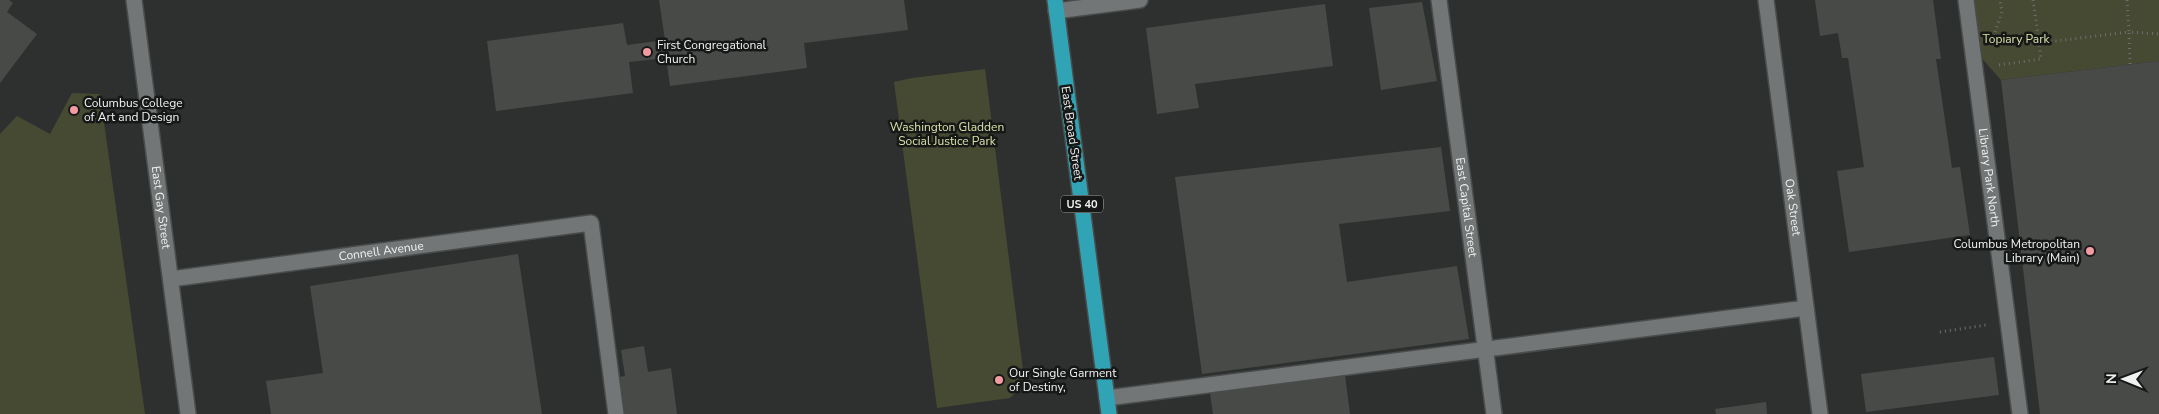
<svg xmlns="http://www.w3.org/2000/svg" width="2159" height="414" viewBox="0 0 2159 414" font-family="'Nunito Sans',sans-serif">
<rect width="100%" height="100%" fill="#2d302f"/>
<g fill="#474a32">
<path d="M1965,0H2159V61L2001,80L1972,47Z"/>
<path d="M985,69L1024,378L1018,390L1010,398L937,408L894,82L912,78Z"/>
<path d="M72,93L100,94L145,414H0V134L17,116L50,134Z"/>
</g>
<g fill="#484a48">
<path d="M0,0H9L13,3L7,12L37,34L0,83Z"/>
<path d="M659,0H904L908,30L804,43L807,68L670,86L666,58L629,62L633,93L496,111L487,41L623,23L627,45L665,40Z"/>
<path d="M1815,0H1933L1941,59H1936L1952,168L1960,167L1970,235L1849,252L1837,171L1864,167L1848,58H1842L1838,33L1820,36Z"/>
<path d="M1422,2L1437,81L1381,90L1369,8Z"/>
<path d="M1325,4L1333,66L1195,84L1199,108L1157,114L1146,28Z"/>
<path d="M2159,61V414H2040L2001,80Z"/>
<path d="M1441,147L1450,211L1339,224L1347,282L1457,266L1469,339L1202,374L1175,177Z"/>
<path d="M518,254L542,414H271L266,381L323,373L310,286Z"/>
<path d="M644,346L648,372L671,368L677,414H625L619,377L625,376L621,350Z"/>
<path d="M1994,357L1999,395L1866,412L1861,374Z"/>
<path d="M1345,375L1350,414H1213L1210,393Z"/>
<path d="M1766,402L1767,414H1716L1715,409Z"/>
</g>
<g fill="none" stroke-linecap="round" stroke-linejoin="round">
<defs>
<g id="minor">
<path id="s1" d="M134,0L188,414"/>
<path id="s2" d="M1439,0L1494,414"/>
<path id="s3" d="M1766,0L1820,414"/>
<path id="s4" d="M1966,0L2020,414"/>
<path d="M1056,11L1140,0"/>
<path id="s5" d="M171,279L591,223L616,414"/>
<path d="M1107,398L1806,308"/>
</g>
<path id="major" d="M1055,0L1109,414"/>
</defs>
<use href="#minor" stroke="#4a4c4c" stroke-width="18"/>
<use href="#major" stroke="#4a4c4c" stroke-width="18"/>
<g stroke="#6d6f6f" stroke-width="3" stroke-dasharray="1 4" stroke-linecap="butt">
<path d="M2033,0L2039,43L2129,32L2127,0"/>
<path d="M1995,32L2002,12L2000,0"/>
<path d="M2130,64L2129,32L2159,34"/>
<path d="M1999,65L2041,59L2039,43"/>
<path d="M1940,332L1986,325"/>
</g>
<use href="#minor" stroke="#737676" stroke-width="15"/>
<use href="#major" stroke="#30a4b4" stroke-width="15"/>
</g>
<g fill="#f49aa1" stroke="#161817" stroke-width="2">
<circle cx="647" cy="52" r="5"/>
<circle cx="74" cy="110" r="5"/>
<circle cx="2090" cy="251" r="5"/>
<circle cx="999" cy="380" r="5"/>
</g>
<g text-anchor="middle" stroke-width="5" stroke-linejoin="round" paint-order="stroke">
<rect fill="#161817" stroke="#afb1b0" stroke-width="1" x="1061" y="195.5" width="42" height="17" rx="4"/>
<g font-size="11" font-weight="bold" fill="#f0f2f2">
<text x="1082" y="208">US 40</text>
</g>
<g font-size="12" fill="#d9e0a8" stroke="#161817">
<text x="2016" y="43">Topiary Park</text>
<text x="947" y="131">Washington Gladden<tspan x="947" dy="14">Social Justice Park</tspan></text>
</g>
<g font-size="12" fill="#f0f2f2" stroke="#161817" text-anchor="start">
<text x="657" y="49">First Congregational<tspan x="657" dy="14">Church</tspan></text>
<text x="84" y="107">Columbus College<tspan x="84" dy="14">of Art and Design</tspan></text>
<text x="2080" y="248" text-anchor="end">Columbus Metropolitan<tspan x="2080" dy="14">Library (Main)</tspan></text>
<text x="1009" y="377">Our Single Garment<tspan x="1009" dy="14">of Destiny,</tspan></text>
</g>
<g font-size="12" fill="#f0f2f2" stroke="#161817">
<text transform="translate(1072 133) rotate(82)" y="4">East Broad Street</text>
<text dy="4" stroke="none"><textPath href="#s4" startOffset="179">Library Park North</textPath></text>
<text dy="4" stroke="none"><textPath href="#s1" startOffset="209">East Gay Street</textPath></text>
<text dy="4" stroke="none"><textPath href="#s2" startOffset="209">East Capital Street</textPath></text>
<text dy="4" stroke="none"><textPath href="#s3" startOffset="209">Oak Street</textPath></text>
<text dy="4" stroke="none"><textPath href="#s5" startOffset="212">Connell Avenue</textPath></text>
</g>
</g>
<g transform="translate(2124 379) rotate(271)" stroke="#161817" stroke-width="4" paint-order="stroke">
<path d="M0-4L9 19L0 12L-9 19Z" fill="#f0f2f2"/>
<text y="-8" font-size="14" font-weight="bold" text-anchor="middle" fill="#f0f2f2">N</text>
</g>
</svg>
